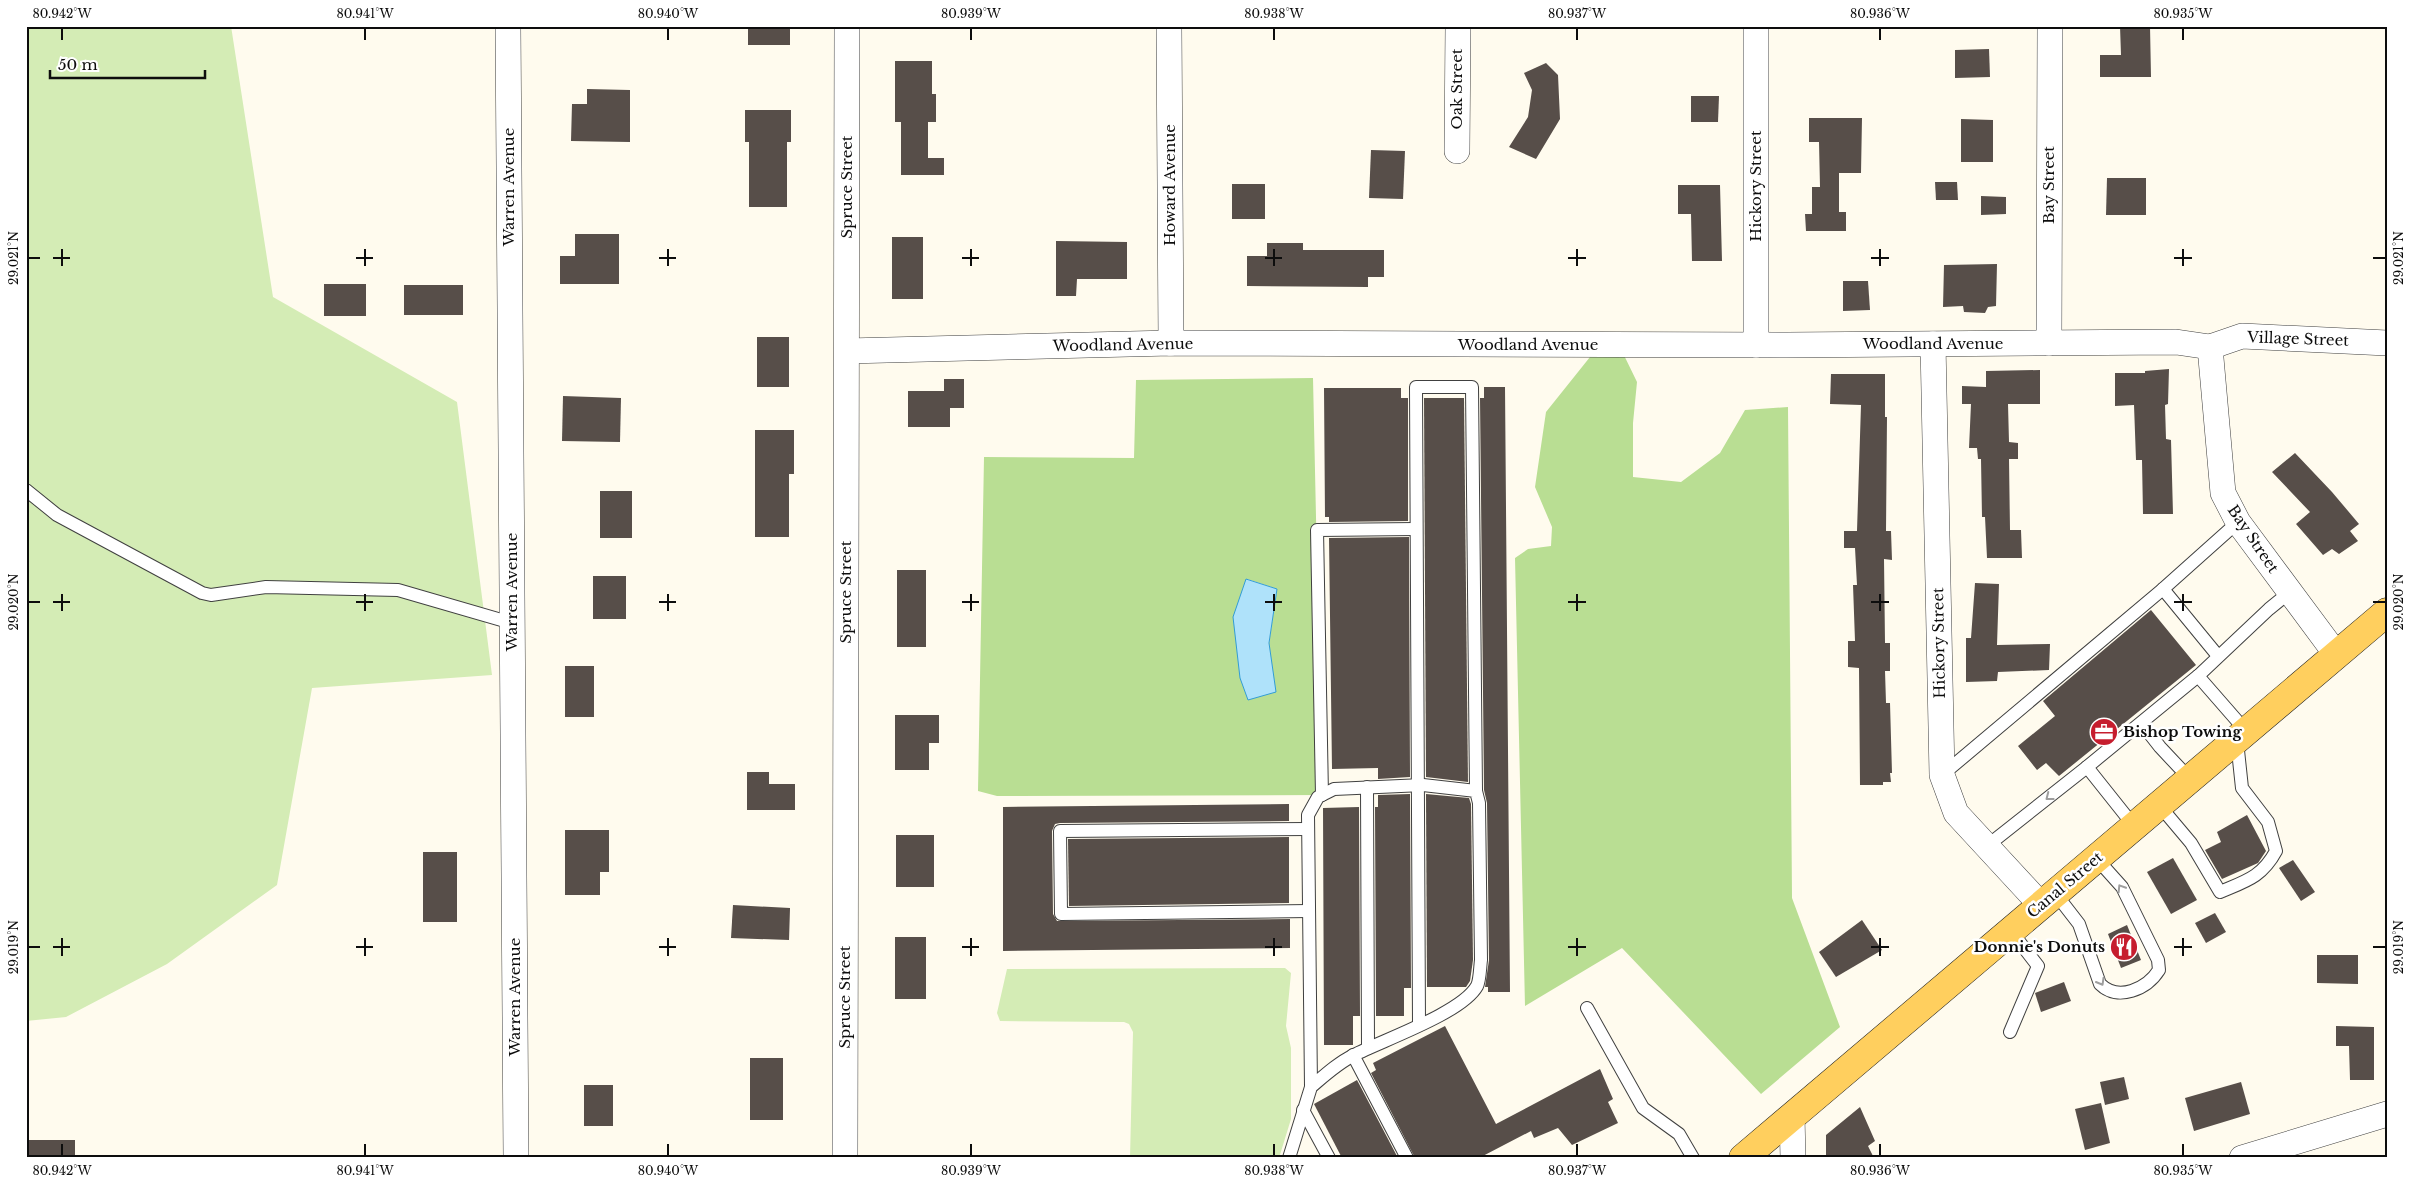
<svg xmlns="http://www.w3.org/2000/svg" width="2413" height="1184" viewBox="0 0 2413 1184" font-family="'Libre Baskerville',serif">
<rect width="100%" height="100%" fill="#fffbee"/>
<g fill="#d4ecb5">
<path d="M26,26H231L273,297L457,402L492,675L312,688L277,885L167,964L66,1017L26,1021Z"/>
<path d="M1285,968L1291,973L1286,1026L1291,1048V1119L1279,1158H1130L1133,1032L1129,1024L1124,1022L1000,1021L997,1013L1007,969Z"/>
</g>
<g fill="#b9de93" fill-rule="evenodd">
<path d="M1620,347L1637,382L1633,423V477L1681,482L1720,453L1745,410L1788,407L1792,898L1840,1027L1761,1094L1622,948L1525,1006L1515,558L1528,549L1551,546L1552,527L1535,487L1546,412L1590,357Z"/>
<path d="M1313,378L1322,795L997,796L978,791L984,457L1134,458L1136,380ZM1247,579L1277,589L1269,643Z"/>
</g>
<path fill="#afe2fa" stroke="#329cd5" d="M1246,579L1277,589L1269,643L1276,692L1248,700L1240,678L1233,617Z"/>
<g fill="#574e49">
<rect x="748" y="26" width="42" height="19"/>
<path d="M2120,26H2150L2151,77H2100V55H2121Z"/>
<path d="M1989,49L1990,77L1955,78V50Z"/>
<path d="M895,61H932V94H936V122H928V158H944V175H901V122H895Z"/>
<path d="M1546,63L1558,75L1560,119L1536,159L1509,147L1528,117L1532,90L1524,73Z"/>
<path d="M587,89L630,90V142L571,141L572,104H587Z"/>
<path d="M1691,96H1719L1718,122H1691Z"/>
<path d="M745,110H791V142H787V207H749V142H745Z"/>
<path d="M1809,118H1862L1861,173H1839V212H1846V231H1806L1805,214H1812V187H1820L1819,142H1809Z"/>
<path d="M1961,119L1993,120V162H1961Z"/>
<path d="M1371,150L1405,151L1403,199L1369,198Z"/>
<path d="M2107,178H2146V215H2106Z"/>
<path d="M1935,182H1957L1958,200H1936Z"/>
<rect x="1232" y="184" width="33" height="35"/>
<path d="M1678,185H1720L1722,261H1692L1691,214H1678Z"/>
<path d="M1981,196L2006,197V214L1981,215Z"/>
<path d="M575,234H619V284H560V256H575Z"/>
<rect x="892" y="237" width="31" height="62"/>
<path d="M1056,241L1127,242V279H1077L1076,296H1056Z"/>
<path d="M1267,243H1303V250H1384V277H1368V287L1247,286V256H1267Z"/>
<path d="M1997,264L1996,306L1988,307L1985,313L1964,312L1963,306L1943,307L1944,265Z"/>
<path d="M1843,281H1868L1870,310L1843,311Z"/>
<rect x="324" y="284" width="42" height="32"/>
<rect x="404" y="285" width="59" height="30"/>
<rect x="757" y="337" width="32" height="50"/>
<path d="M2169,369L2168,404L2165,405L2166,439L2171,440L2173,514H2143L2142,460H2136L2134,405L2115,406V373H2145V371Z"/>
<path d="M2040,370V404H2008L2009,442L2018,443V459H2009L2010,530H2021L2022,558H1987L1985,517H1982L1981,459H1978L1977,448H1969L1971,404H1962V386L1986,387V371Z"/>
<path d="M1831,374H1885V417H1887L1886,531H1891L1892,560L1884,559L1885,643H1890V671H1885L1886,703H1890L1892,773H1890L1891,782H1883V785H1860L1859,668L1848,667V641H1855L1853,585H1857L1855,548H1844V531H1857L1861,405L1830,404Z"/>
<path d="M944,379H964V408H950V427H908V391H944Z"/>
<path d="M1484,387H1505L1510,992H1488V987H1485L1489,960L1487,803L1484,790L1480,398H1484Z"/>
<path d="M1324,388H1401V398H1408V521L1329,522V517H1325Z"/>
<path d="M563,396L621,398L620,442L562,441Z"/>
<path d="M1424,398H1464L1468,782L1426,777Z"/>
<path d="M755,430H794V474H789V537H755Z"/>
<path d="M2295,453L2332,492L2359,524L2350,531L2358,541L2339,554L2332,549L2323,555L2296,524L2310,512L2272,472Z"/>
<rect x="600" y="491" width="32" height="47"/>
<path d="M1409,537L1410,777L1378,779V768L1332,769L1329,538Z"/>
<rect x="897" y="570" width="29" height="77"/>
<rect x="593" y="576" width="33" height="43"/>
<path d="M1975,583L1999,584L1997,645L2050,644L2049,670L1998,672L1997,681L1966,682V638H1971Z"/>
<path d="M2151,610L2196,665L2059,776L2046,763L2037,770L2018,746L2055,716L2043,701Z"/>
<rect x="565" y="666" width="29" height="51"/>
<path d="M895,715H939V743H929V770H895Z"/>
<path d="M747,772H769V784H795V810H747Z"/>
<path d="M1410,794L1411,988H1404V1016H1376L1375,807H1378V795Z"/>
<path d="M1426,794L1469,798L1471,804L1473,960L1470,981L1466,987H1427Z"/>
<path d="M1289,804V821L1060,823L1055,824L1052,831L1053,914L1057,921L1290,919V948L1003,951V807Z"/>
<path d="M1359,807L1360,1016H1353V1045H1324L1323,808Z"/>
<path d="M2247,815L2266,851L2258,863L2222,879L2205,850L2221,842L2217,832Z"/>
<path d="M565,830H609V872H600V895H565Z"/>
<rect x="896" y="835" width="38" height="52"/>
<path d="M1289,837V903L1069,906L1068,839Z"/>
<rect x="423" y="852" width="34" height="70"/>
<path d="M2173,858L2197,900L2171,914L2147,872Z"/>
<path d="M2293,860L2315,892L2301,901L2279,868Z"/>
<path d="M733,905L790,908L789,940L731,938Z"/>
<path d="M2215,913L2226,932L2206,943L2195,923Z"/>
<path d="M1862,920L1882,950L1836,977L1819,952Z"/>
<path d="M2127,925L2141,960L2121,968L2108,934Z"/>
<rect x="895" y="937" width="31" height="62"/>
<path d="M2317,955H2358V984L2317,983Z"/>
<path d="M2064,982L2071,1001L2041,1012L2035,993Z"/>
<path d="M1445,1026L1496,1124L1600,1069L1613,1099L1608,1102L1618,1123L1572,1145L1558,1128L1534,1138L1531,1131L1479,1158H1415L1371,1073L1376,1070L1373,1063Z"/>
<path d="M2336,1026L2374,1027V1080H2350L2349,1046H2336Z"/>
<rect x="750" y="1058" width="33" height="62"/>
<path d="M2124,1077L2129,1099L2105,1105L2100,1082Z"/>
<path d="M1357,1080L1398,1158H1342L1314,1104Z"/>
<path d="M2241,1082L2250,1114L2194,1131L2185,1098Z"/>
<rect x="584" y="1085" width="29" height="41"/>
<path d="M2101,1103L2110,1143L2085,1150L2075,1109Z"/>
<path d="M1860,1107L1875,1141L1868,1146L1874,1158H1826V1135Z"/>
<rect x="26" y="1140" width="49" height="18"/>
</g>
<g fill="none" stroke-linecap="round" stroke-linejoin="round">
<defs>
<g id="lane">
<path d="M26,490L57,515L202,593L211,595L266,587L398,590L512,623"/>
<path d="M2163,589L2218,656"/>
<path d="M2198,676L2269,609L2290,592"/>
<path d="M2142,724L2160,747L2190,779"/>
<path d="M1942,775L2163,589L2238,522"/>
<path d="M1367,787L1368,1048"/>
<path d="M1322,795L1317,530L1416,529"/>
<path d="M2159,805L2191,843L2220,892C2246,881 2262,877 2276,851L2268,822L2242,788L2237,741"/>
<path d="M2134,826L2087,767L2198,676L2246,731"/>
<path d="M1308,829L1060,831L1061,914L1309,911"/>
<path d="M1987,846L2087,767"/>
<path d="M2055,893L2079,924L2100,984C2118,1002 2147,989 2159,970L2158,960L2122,887L2096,858"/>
<path d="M1587,1008L1643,1108L1679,1134L1693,1158"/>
<path d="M1419,1025L1416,387H1472L1476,791"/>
<path d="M2010,1032L2038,966L2011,931"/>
<path d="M1353,1055L1407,1158"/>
<path d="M1303,1110L1329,1158"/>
<path d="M1289,1158L1311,1087L1308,815L1318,797L1334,789L1423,785L1476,791L1479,803L1481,960C1480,967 1480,980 1477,986C1462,1013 1383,1040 1354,1055C1338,1063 1325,1075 1311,1087"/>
</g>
<g id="street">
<path d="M508,26L516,1158"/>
<path d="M1169,26L1171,343"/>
<path d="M1756,26V345"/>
<path d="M1457,151L1458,26"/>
<path d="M2049,343L2050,26"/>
<path d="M1933,344L1942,775L1956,813L2041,905"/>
<path d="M2210,347L2223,493L2238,522L2336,654"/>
<path d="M847,351L1171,343L1787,345L2176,342L2210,347L2242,336L2387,343"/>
<path d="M1792,1116L1793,1158"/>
<path d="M845,1158L847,26"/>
<path d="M2242,1158L2387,1114"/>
</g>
<path id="primary" d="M1743,1158L2387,612"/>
</defs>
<use href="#lane" stroke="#404040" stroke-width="14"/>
<use href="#street" stroke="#404040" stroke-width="26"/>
<use href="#primary" stroke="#1e1e1e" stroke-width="29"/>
<use href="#lane" stroke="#fff" stroke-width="12"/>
<use href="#street" stroke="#fff" stroke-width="25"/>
<use href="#primary" stroke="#ffcf5e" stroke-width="28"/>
</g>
<defs><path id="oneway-chevron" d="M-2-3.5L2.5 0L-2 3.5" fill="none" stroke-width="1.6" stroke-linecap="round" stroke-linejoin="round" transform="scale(1.25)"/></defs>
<g stroke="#9e9e9e">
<use href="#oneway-chevron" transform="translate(2049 797) rotate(142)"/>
<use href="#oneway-chevron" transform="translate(2121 888) rotate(-122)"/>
<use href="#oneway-chevron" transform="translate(2101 982) rotate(60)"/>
</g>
<path fill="none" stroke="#0d0d0d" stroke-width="2" d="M62,28V40M365,28V40M668,28V40M971,28V40M1274,28V40M1577,28V40M1880,28V40M2183,28V40M62,249V266M365,249V266M668,249V266M971,249V266M1274,249V266M1577,249V266M1880,249V266M2183,249V266M28,258H40M53,258H70M356,258H373M659,258H676M962,258H979M1265,258H1282M1568,258H1586M1871,258H1889M2174,258H2192M2373,258H2386M62,594V611M365,594V611M668,594V611M971,594V611M1274,594V611M1577,594V611M1880,594V611M2183,594V611M28,602H40M53,602H70M356,602H373M659,602H676M962,602H979M1265,602H1282M1568,602H1586M1871,602H1889M2174,602H2192M2373,602H2386M62,938V956M365,938V956M668,938V956M971,938V956M1274,938V956M1577,938V956M1880,938V956M2183,938V956M28,947H40M53,947H70M356,947H373M659,947H676M962,947H979M1265,947H1282M1568,947H1586M1871,947H1889M2174,947H2192M2373,947H2386M62,1144V1156M365,1144V1156M668,1144V1156M971,1144V1156M1274,1144V1156M1577,1144V1156M1880,1144V1156M2183,1144V1156"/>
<defs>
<symbol id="office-disc" viewBox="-11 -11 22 22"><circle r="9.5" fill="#c61d2e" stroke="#fff"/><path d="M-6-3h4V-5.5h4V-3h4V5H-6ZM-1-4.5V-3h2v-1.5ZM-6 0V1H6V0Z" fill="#fff"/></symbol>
<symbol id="restaurant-disc" viewBox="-11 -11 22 22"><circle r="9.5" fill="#c61d2e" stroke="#fff"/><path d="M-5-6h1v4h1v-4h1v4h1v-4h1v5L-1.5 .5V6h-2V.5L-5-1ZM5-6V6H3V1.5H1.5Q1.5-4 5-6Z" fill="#fff"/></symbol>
</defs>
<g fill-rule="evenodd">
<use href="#office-disc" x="2088" y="716" width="32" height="32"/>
<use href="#restaurant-disc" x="2108" y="931" width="32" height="32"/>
</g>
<g text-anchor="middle" stroke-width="5" stroke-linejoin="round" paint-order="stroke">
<g font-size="15" fill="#0d0d0d" stroke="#fff">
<text transform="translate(1457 89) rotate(-90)" y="5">Oak Street</text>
<text transform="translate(1170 185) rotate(-90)" y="5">Howard Avenue</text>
<text transform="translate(2049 185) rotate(-90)" y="5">Bay Street</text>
<text transform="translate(1756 186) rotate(-90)" y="5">Hickory Street</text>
<text transform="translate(509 187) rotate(-90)" y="5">Warren Avenue</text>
<text transform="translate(847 187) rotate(-90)" y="5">Spruce Street</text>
<text transform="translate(2298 339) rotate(2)" y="5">Village Street</text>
<text x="1933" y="349">Woodland Avenue</text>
<text transform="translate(1123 345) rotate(-1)" y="5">Woodland Avenue</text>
<text x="1528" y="350">Woodland Avenue</text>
<text transform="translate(2253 539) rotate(56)" y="5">Bay Street</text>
<text transform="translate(512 592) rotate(-90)" y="5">Warren Avenue</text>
<text transform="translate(846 592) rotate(-90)" y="5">Spruce Street</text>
<text transform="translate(1939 643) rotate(-91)" y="5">Hickory Street</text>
<text transform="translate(2065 885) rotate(-40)" y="5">Canal Street</text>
<text transform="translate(515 997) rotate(-90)" y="5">Warren Avenue</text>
<text transform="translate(845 997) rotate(-90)" y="5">Spruce Street</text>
</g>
<g font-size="15" font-weight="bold" fill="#0d0d0d" stroke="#fff" text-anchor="start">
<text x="2123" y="737">Bishop Towing</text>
<text x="2105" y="952" text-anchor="end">Donnie's Donuts</text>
</g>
</g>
<rect width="2413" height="1184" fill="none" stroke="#ffffff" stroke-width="55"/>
<path d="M50 70v8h155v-8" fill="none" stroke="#0d0d0d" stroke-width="2.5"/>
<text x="58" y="70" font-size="15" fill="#0d0d0d" stroke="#ffffff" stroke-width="4" paint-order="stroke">50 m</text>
<rect x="28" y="28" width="2358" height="1128" fill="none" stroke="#0d0d0d" stroke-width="2"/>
<g font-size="12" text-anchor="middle" fill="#0d0d0d">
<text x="62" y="18">80.942°W</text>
<text x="365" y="18">80.941°W</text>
<text x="668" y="18">80.940°W</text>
<text x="971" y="18">80.939°W</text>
<text x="1274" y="18">80.938°W</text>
<text x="1577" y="18">80.937°W</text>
<text x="1880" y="18">80.936°W</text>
<text x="2183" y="18">80.935°W</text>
<text transform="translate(14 258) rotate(-90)" y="4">29.021°N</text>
<text transform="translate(2399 258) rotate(-90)" y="4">29.021°N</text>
<text transform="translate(14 602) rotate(-90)" y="4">29.020°N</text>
<text transform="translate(2399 602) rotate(-90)" y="4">29.020°N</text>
<text transform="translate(14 947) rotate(-90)" y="4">29.019°N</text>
<text transform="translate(2399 947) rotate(-90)" y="4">29.019°N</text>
<text x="62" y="1175">80.942°W</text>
<text x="365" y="1175">80.941°W</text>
<text x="668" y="1175">80.940°W</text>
<text x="971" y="1175">80.939°W</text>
<text x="1274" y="1175">80.938°W</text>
<text x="1577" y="1175">80.937°W</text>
<text x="1880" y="1175">80.936°W</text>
<text x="2183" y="1175">80.935°W</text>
</g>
</svg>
